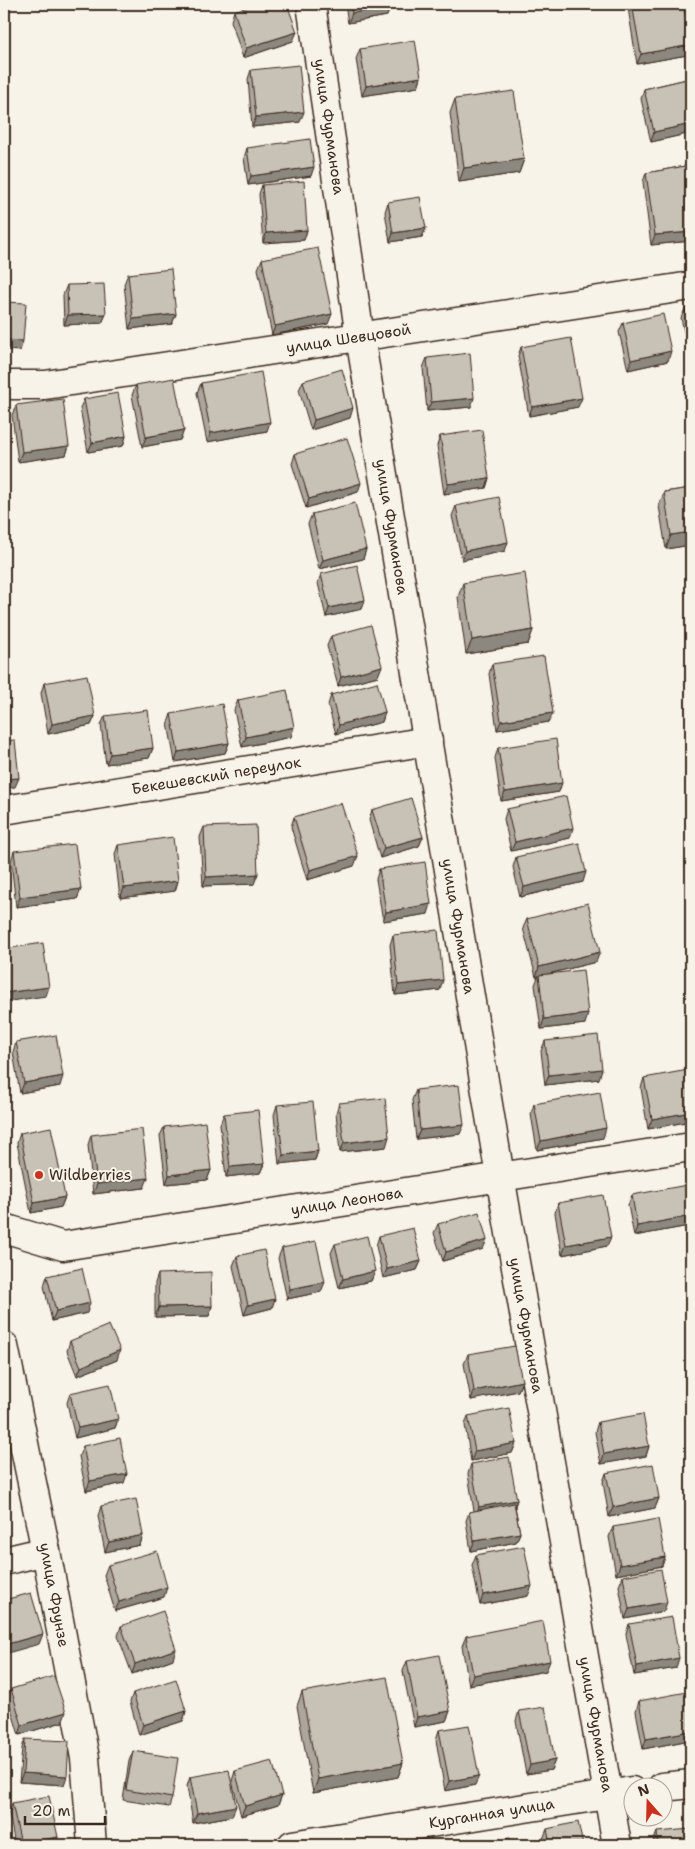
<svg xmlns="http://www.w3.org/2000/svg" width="695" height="1849" viewBox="0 0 695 1849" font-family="'Shantell Sans',sans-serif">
<rect width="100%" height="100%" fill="#f7f3e8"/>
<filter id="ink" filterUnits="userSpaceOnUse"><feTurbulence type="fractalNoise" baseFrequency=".02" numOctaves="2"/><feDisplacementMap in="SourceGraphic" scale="10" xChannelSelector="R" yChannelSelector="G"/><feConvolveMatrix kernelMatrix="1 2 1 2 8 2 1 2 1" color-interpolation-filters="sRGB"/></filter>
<g filter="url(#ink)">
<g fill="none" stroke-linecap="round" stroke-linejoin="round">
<defs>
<g id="street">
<path id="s1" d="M311,4L360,337L500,1176L617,1845"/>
<path id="s2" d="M4,385H45L691,286"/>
<path id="s3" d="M4,810L428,741"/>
<path d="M4,1561L46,1551"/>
<path d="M662,1787L691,1784"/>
<path id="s4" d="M292,1845L632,1791"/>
</g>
<g id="secondary">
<path id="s5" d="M4,1228L63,1246L691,1147"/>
<path id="s6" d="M4,1346L46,1551L85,1758L92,1845"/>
</g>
</defs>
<use href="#street" stroke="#3b2a1e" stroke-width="31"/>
<use href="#secondary" stroke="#3b2a1e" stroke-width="31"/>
<use href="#street" stroke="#f7f3e8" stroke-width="28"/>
<use href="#secondary" stroke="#f7f3e8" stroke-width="28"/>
</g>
<g fill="#aca69d" stroke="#3b2a1e">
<path d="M345,4H390L387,16L348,23Z"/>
<path d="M629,4H683L687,55L637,64L628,8Z"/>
<path d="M234,11L293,41L243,58L231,21Z"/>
<path d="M360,49L421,77L418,87L362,96L356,59Z"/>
<path d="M251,70L300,122L252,127L248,79Z"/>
<path d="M691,78V133L651,142L641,99L644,89Z"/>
<path d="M455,99L524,159L519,173L459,182L450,113Z"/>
<path d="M247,148L311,176L248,185L244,158Z"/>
<path d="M691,165V241L651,245L643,182L646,173Z"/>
<path d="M262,185L307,230L304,240L263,243L259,194Z"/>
<path d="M388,202L426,228L422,237L390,242L385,212Z"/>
<path d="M262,259L328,324L272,335L258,269Z"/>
<path d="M128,274L176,314L172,324L129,329L124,284Z"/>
<path d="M67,285L106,314L102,323L64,325L63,295Z"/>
<path d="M691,308V363L681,318L685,309Z"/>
<path d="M623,323L668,361L628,370L619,332Z"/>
<path d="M521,347L578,407L529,416L518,356Z"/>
<path d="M427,358L471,407L427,411L423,368Z"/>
<path d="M303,381L350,418L311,430L299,390Z"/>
<path d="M201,383L267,431L207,442L197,393Z"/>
<path d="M136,385L184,430L180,440L142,447L132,395Z"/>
<path d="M84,399L126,436L123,446L88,452L80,408Z"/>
<path d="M16,405L69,446L66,455L18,462L12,415Z"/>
<path d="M440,436L489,478L486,488L444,494L437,446Z"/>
<path d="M691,451V545L666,549L659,506L664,492L691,488L687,463Z"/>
<path d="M295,454L358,492L306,508L292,464Z"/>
<path d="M456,506L505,551L462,560L452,516Z"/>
<path d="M312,514L366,549L363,559L319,569L308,524Z"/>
<path d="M321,574L365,600L362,609L326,617L318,583Z"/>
<path d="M463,583L533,630L528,644L466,654L458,597Z"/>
<path d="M331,636L378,676L338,686L327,646Z"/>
<path d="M492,664L549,722L497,730L489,674Z"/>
<path d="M44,683L95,716L91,725L48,734L41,693Z"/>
<path d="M331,695L385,712L382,722L336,734L328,705Z"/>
<path d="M238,700L291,737L242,747L234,710Z"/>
<path d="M171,714L229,743L225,753L175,762L168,723Z"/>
<path d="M105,716L153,748L149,758L106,764L101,725Z"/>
<path d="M498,748L559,792L501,801L495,758Z"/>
<path d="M507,809L570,838L511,851L504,819Z"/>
<path d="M372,810L423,837L419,846L380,858L369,820Z"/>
<path d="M294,817L354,866L307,880L291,827Z"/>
<path d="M204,827L254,884L203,886L200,837Z"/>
<path d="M118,845L178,881L175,891L120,898L115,854Z"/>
<path d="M14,851L81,889L77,899L16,907L11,861Z"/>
<path d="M516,857L583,882L520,897L513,867Z"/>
<path d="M379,869L428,914L383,921L376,879Z"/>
<path d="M527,919L596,962L547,974L585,1024L541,1029L535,985L538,977H536L523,928Z"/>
<path d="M393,935L440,990L395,995L390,945Z"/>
<path d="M545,1041L599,1079L545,1085L541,1051Z"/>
<path d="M16,1042L60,1086L20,1093L13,1052Z"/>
<path d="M644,1078L691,1090V1121L648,1129L641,1088Z"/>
<path d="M416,1090L460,1134L416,1139L412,1100Z"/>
<path d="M339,1103L386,1147L340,1152L336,1113Z"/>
<path d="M534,1104L603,1138L537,1150L531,1114Z"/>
<path d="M277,1105L318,1151L315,1160L279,1164L274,1115Z"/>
<path d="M224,1114L264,1164L260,1173L226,1177L220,1124Z"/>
<path d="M164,1127L211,1170L207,1180L166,1184L160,1136Z"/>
<path d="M20,1133L65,1197L61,1207L31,1213L17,1143Z"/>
<path d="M91,1135L144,1188L93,1194L88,1145Z"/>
<path d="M632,1195L689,1226L634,1236L628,1205Z"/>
<path d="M558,1203L607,1246L562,1255L555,1213Z"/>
<path d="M438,1224L483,1249L443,1261L434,1233Z"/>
<path d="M379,1236L421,1261L417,1270L383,1278L376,1246Z"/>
<path d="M335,1244L375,1271L371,1281L339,1288L331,1253Z"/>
<path d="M282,1248L321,1292L287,1299L278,1258Z"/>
<path d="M237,1256L272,1308L244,1315L233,1266Z"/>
<path d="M158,1274L212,1306L209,1316L155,1317V1283Z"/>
<path d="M47,1276L87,1313L52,1321L44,1286Z"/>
<path d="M70,1341L117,1360L77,1376L67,1351Z"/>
<path d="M468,1354L522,1381L518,1391L471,1400L464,1364Z"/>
<path d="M70,1393L118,1419L115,1428L75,1438L67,1403Z"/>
<path d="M468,1416L516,1443L512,1453L471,1461L465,1425Z"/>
<path d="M598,1422L649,1446L646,1456L601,1464L595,1432Z"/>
<path d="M83,1446L124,1483L86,1491L79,1456Z"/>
<path d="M471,1464L517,1500L515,1506L520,1533L516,1542L471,1551L466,1521L469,1512L474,1511L468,1474Z"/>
<path d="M606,1473L659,1498L655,1508L609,1517L603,1482Z"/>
<path d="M101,1506L143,1535L140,1545L105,1552L98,1516Z"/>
<path d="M613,1527L665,1557L662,1566L616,1575L609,1537Z"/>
<path d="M476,1555L528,1596L480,1605L472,1565Z"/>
<path d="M108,1565L164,1597L115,1611L104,1575Z"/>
<path d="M623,1576L664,1611L625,1619L619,1586Z"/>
<path d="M629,1624L676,1668L634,1675L626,1634Z"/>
<path d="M121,1626L173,1659L132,1674L118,1636Z"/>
<path d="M466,1636L546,1671L469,1685L462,1646Z"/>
<path d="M407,1661L450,1711L446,1721L414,1727L403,1671Z"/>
<path d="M11,1689L62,1722L19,1735L8,1699Z"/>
<path d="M302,1692L403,1763L398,1777L313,1793L297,1706Z"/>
<path d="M133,1693L186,1711L183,1721L139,1735L130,1702Z"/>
<path d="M639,1701L690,1740L643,1749L636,1711Z"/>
<path d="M519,1711L555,1760L551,1770L526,1774L516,1721Z"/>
<path d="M439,1730L475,1785L445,1791L436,1740Z"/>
<path d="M25,1739L64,1785L19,1782L22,1748Z"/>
<path d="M133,1751L172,1798L169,1807L123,1800L129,1761Z"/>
<path d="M235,1771L282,1795L278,1805L241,1816L232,1781Z"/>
<path d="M190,1777L232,1816L193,1823L187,1786Z"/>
<path d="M12,1803L58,1837L55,1845H15L9,1813Z"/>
<path d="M547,1829L583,1845H545L543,1839Z"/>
<path d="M657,1832L691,1845H653V1842Z"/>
</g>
<g fill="#8c877f" stroke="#3b2a1e">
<path d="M391,6L387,16L348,23L352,13Z"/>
<path d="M297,32L293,41L243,58L246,48Z"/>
<path d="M691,45L687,55L637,64L641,54Z"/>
<path d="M421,77L418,87L362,96L366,86Z"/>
<path d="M304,112L300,122L252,127L256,117Z"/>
<path d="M691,124V133L651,142L654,132Z"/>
<path d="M524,159L519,173L459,182L464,168Z"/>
<path d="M314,167L311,176L248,185L251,176Z"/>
<path d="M426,228L422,237L390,242L393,233Z"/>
<path d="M307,230L304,240L263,243L266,233Z"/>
<path d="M691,232V241L651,245L655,235Z"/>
<path d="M106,314L102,323L64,325L68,315Z"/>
<path d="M176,314L172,324L129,329L133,319Z"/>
<path d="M332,314L328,324L272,335L275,326Z"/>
<path d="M4,340L23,341L20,351L4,350Z"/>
<path d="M671,351L668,361L628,370L631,360Z"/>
<path d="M474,398L471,407L427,411L431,402Z"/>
<path d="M582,398L578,407L529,416L532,407Z"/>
<path d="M353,408L350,418L311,430L314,420Z"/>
<path d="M270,422L267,431L207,442L211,433Z"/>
<path d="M184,430L180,440L142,447L146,437Z"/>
<path d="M126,436L123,446L88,452L92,443Z"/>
<path d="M69,446L66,455L18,462L22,452Z"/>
<path d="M489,478L486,488L444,494L448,484Z"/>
<path d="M361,483L358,492L306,508L309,499Z"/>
<path d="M691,532V545L666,549L671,535Z"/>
<path d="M508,542L505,551L462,560L465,551Z"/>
<path d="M366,549L363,559L319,569L323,560Z"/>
<path d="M365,600L362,609L326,617L329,608Z"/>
<path d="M533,630L528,644L466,654L472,640Z"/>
<path d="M8,656L4,667V657Z"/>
<path d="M382,666L378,676L338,686L341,677Z"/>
<path d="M385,712L382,722L336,734L339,725Z"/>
<path d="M553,713L549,722L497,730L501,721Z"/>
<path d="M95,716L91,725L48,734L52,724Z"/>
<path d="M294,727L291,737L242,747L246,737Z"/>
<path d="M229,743L225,753L175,762L178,752Z"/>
<path d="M153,748L149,758L106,764L110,754Z"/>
<path d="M19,778L15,787L4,788V779Z"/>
<path d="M562,783L559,792L501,801L505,792Z"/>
<path d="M573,828L570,838L511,851L515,842Z"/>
<path d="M423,837L419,846L380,858L384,848Z"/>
<path d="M358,856L354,866L307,880L310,870Z"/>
<path d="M586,872L583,882L520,897L524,887Z"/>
<path d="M258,874L254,884L203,886L206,877Z"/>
<path d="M178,881L175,891L120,898L124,888Z"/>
<path d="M81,889L77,899L16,907L20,897Z"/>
<path d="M431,904L428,914L383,921L386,912Z"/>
<path d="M600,952L596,962L536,977L539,967Z"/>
<path d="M443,980L440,990L395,995L398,985Z"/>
<path d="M49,987L46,996L4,1002V993Z"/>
<path d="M588,1014L585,1024L541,1029L544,1019Z"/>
<path d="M602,1069L599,1079L545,1085L549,1075Z"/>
<path d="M63,1076L60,1086L20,1093L24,1083Z"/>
<path d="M691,1112V1121L648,1129L652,1119Z"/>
<path d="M464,1125L460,1134L416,1139L420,1130Z"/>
<path d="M606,1128L603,1138L537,1150L541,1141Z"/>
<path d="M389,1137L386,1147L340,1152L344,1143Z"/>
<path d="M318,1151L315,1160L279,1164L283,1155Z"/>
<path d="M264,1164L260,1173L226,1177L230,1167Z"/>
<path d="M211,1170L207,1180L166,1184L169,1175Z"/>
<path d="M148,1178L144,1188L93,1194L97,1184Z"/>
<path d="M65,1197L61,1207L31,1213L34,1203Z"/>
<path d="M691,1216V1219L689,1226L634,1236L637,1226Z"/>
<path d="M611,1237L607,1246L562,1255L566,1245Z"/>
<path d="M487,1240L483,1249L443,1261L446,1252Z"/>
<path d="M421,1261L417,1270L383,1278L387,1269Z"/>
<path d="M375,1271L371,1281L339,1288L343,1279Z"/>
<path d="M325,1282L321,1292L287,1299L290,1289Z"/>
<path d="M275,1299L272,1308L244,1315L248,1305Z"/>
<path d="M90,1303L87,1313L52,1321L56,1311Z"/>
<path d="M212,1306L209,1316L155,1317L159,1307Z"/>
<path d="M120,1350L117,1360L77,1376L81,1367Z"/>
<path d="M522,1381L518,1391L471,1400L474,1391Z"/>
<path d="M118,1419L115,1428L75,1438L78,1428Z"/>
<path d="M516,1443L512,1453L471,1461L475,1451Z"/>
<path d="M649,1446L646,1456L601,1464L604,1454Z"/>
<path d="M127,1474L124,1483L86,1491L90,1481Z"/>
<path d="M659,1498L655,1508L609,1517L613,1507Z"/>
<path d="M517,1500L513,1510L475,1516L479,1507Z"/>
<path d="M520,1533L516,1542L471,1551L474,1541Z"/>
<path d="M143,1535L140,1545L105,1552L109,1542Z"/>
<path d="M665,1557L662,1566L616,1575L620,1565Z"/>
<path d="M532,1586L528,1596L480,1605L483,1595Z"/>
<path d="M167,1587L164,1597L115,1611L119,1602Z"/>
<path d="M667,1602L664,1611L625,1619L629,1609Z"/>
<path d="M43,1634L39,1644L4,1654V1645Z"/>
<path d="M176,1649L173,1659L132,1674L135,1664Z"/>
<path d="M679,1658L676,1668L634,1675L637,1666Z"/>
<path d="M550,1661L546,1671L469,1685L473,1675Z"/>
<path d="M186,1711L183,1721L139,1735L143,1725Z"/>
<path d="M450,1711L446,1721L414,1727L417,1717Z"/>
<path d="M66,1712L62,1722L19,1735L22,1725Z"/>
<path d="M691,1731V1738L690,1740L643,1749L646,1739Z"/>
<path d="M555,1760L551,1770L526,1774L530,1765Z"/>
<path d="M403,1763L398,1777L313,1793L318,1779Z"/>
<path d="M23,1773L67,1776L64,1785L19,1782Z"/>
<path d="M479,1776L475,1785L445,1791L449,1781Z"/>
<path d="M282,1795L278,1805L241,1816L245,1806Z"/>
<path d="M236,1806L232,1816L193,1823L197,1813Z"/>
<path d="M58,1837L55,1845H20L21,1844Z"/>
</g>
<g fill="#c8c1b6" stroke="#3b2a1e">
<path d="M256,4H287L297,32L246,48L234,11Z"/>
<path d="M350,4H390L391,6L352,13Z"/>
<path d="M632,4H683L691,45L641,54Z"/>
<path d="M415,40L421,77L366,86L360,49Z"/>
<path d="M299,65L304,112L256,117L251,70Z"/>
<path d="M691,78V124L654,132L644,89Z"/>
<path d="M514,91L524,159L464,168L455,99Z"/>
<path d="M310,139L314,167L251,176L247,148Z"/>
<path d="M691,165V232L655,235L646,173Z"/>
<path d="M304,181L307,230L266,233L262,185Z"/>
<path d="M420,197L426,228L393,233L388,202Z"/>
<path d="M318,248L332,314L275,326L262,259Z"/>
<path d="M171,269L176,314L133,319L128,274Z"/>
<path d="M104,284L106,314L68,315L67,285Z"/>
<path d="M4,302L26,303L23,341L4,340Z"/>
<path d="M691,308V337L685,309Z"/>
<path d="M663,314L671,351L631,360L623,323Z"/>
<path d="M571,338L582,398L532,407L521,347Z"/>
<path d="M470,353L474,398L431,402L427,358Z"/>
<path d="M342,369L353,408L314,420L303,381Z"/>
<path d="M261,372L270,422L211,433L201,383Z"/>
<path d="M174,378L184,430L146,437L136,385Z"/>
<path d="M118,393L126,436L92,443L84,399Z"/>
<path d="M63,399L69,446L22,452L16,405Z"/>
<path d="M482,430L489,478L448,484L440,436Z"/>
<path d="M347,438L361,483L309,499L295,454Z"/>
<path d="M691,488V532L671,535L664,492Z"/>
<path d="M499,497L508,542L465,551L456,506Z"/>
<path d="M355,503L366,549L323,560L312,514Z"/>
<path d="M357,565L365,600L329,608L321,574Z"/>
<path d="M525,573L533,630L472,640L463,583Z"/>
<path d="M371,625L382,666L341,677L331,636Z"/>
<path d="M4,643L8,656L4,657Z"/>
<path d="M544,656L553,713L501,721L492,664Z"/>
<path d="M87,675L95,716L52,724L44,683Z"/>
<path d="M377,682L385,712L339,725L331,695Z"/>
<path d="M287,690L294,727L246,737L238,700Z"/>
<path d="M222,704L229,743L178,752L171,714Z"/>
<path d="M148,710L153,748L110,754L105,716Z"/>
<path d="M556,739L562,783L505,792L498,748Z"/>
<path d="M15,740L19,778L4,779V741Z"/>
<path d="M566,796L573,828L515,842L507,809Z"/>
<path d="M411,798L423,837L384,848L372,810Z"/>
<path d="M341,803L358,856L310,870L294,817Z"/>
<path d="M256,825L258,874L206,877L204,827Z"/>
<path d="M173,837L178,881L124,888L118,845Z"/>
<path d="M579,843L586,872L524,887L516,857Z"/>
<path d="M75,844L81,889L20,897L14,851Z"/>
<path d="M425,862L431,904L386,912L379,869Z"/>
<path d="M588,903L600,952L539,967L527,919Z"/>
<path d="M438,930L443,980L398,985L393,935Z"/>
<path d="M43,943L49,987L4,993V949Z"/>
<path d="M583,970L588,1014L544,1019L539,975Z"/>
<path d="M56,1035L63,1076L24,1083L16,1042Z"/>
<path d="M598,1035L602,1069L549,1075L545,1041Z"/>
<path d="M688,1070L691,1090V1112L652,1119L644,1078Z"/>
<path d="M459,1085L464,1125L420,1130L416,1090Z"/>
<path d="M600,1092L606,1128L541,1141L534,1104Z"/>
<path d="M385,1098L389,1137L344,1143L339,1103Z"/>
<path d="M313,1102L318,1151L283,1155L277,1105Z"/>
<path d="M258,1110L264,1164L230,1167L224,1114Z"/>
<path d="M205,1122L211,1170L169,1175L164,1127Z"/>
<path d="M51,1127L65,1197L34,1203L20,1133Z"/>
<path d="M142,1129L148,1178L97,1184L91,1135Z"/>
<path d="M687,1185L691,1210V1216L637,1226L632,1195Z"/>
<path d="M603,1195L611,1237L566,1245L558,1203Z"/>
<path d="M479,1212L487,1240L446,1252L438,1224Z"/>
<path d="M413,1228L421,1261L387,1269L379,1236Z"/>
<path d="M367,1236L375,1271L343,1279L335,1244Z"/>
<path d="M316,1241L325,1282L290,1289L282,1248Z"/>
<path d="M264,1250L275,1299L248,1305L237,1256Z"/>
<path d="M82,1268L90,1303L56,1311L47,1276Z"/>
<path d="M211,1272L212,1306L159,1307L158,1274Z"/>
<path d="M109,1325L120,1350L81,1367L70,1341Z"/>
<path d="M515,1346L522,1381L474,1391L468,1354Z"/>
<path d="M110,1384L118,1419L78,1428L70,1393Z"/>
<path d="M509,1408L516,1443L475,1451L468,1416Z"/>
<path d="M643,1414L649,1446L604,1454L598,1422Z"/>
<path d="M120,1438L127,1474L90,1481L83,1446Z"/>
<path d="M509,1457L517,1500L479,1507L471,1464Z"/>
<path d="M653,1464L659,1498L613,1507L606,1473Z"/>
<path d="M136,1499L143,1535L109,1542L101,1506Z"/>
<path d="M514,1503L520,1533L474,1541L469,1512Z"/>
<path d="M658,1519L665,1557L620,1565L613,1527Z"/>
<path d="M524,1546L532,1586L483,1595L476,1555Z"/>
<path d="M157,1551L167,1587L119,1602L108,1565Z"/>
<path d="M661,1569L667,1602L629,1609L623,1576Z"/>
<path d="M31,1593L43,1634L4,1645V1600Z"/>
<path d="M163,1611L176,1649L135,1664L121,1626Z"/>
<path d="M672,1617L679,1658L637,1666L629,1624Z"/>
<path d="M543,1621L550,1661L473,1675L466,1636Z"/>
<path d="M439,1655L450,1711L417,1717L407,1661Z"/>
<path d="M54,1676L66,1712L22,1725L11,1689Z"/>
<path d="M387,1677L403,1763L318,1779L302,1692Z"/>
<path d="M176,1679L186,1711L143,1725L133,1693Z"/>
<path d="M687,1692L691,1717V1731L646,1739L639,1701Z"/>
<path d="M545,1707L555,1760L530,1765L519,1711Z"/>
<path d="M469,1725L479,1776L449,1781L439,1730Z"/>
<path d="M25,1739L69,1741L67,1776L23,1773Z"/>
<path d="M133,1751L178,1758L172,1798L126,1790Z"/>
<path d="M272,1761L282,1795L245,1806L235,1771Z"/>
<path d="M229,1770L236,1806L197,1813L190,1777Z"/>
<path d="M49,1796L58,1837L21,1844L12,1803Z"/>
<path d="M578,1822L583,1845H550L547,1829Z"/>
<path d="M691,1829V1845H658L657,1832Z"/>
<path d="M510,1838L511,1845H481L480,1844Z"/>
</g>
</g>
<circle fill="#c8321e" stroke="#f7f3e8" stroke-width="2" cx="39" cy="1175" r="5"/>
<g text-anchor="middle" stroke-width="4" stroke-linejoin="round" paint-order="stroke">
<g font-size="15" fill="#3b2a1e" stroke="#f7f3e8">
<text dy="5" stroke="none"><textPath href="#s1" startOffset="124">улица Фурманова</textPath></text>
<text dy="5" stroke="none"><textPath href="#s2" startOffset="348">улица Шевцовой</textPath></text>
<text dy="5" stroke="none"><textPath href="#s1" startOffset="529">улица Фурманова</textPath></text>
<text dy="5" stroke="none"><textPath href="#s3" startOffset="215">Бекешевский переулок</textPath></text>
<text dy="5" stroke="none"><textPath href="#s1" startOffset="934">улица Фурманова</textPath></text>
<text dy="5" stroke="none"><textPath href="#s5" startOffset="349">улица Леонова</textPath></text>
<text dy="5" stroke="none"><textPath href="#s1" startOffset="1339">улица Фурманова</textPath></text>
<text dy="5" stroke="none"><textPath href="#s6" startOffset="254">улица Фрунзе</textPath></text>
<text dy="5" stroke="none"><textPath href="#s1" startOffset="1744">улица Фурманова</textPath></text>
<text dy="5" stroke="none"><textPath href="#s4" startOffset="202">Курганная улица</textPath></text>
</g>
<g font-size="15" fill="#3b2a1e" stroke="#f7f3e8" text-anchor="start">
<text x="49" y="1180">Wildberries</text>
</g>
</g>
<rect width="695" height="1849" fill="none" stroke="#f7f3e8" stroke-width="20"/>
<rect x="10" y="10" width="675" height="1829" fill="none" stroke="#3b2a1e" stroke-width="2" filter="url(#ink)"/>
<g transform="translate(648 1802) rotate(340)"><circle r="24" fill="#f7f3e8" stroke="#aca397"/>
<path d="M0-4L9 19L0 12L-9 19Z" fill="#c8321e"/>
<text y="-8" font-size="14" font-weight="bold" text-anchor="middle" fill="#3b2a1e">N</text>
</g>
<path d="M25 1816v8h80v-8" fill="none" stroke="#3b2a1e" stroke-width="2.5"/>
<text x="32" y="1816" font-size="15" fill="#3b2a1e" stroke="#f7f3e8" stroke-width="4" paint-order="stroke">20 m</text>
</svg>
